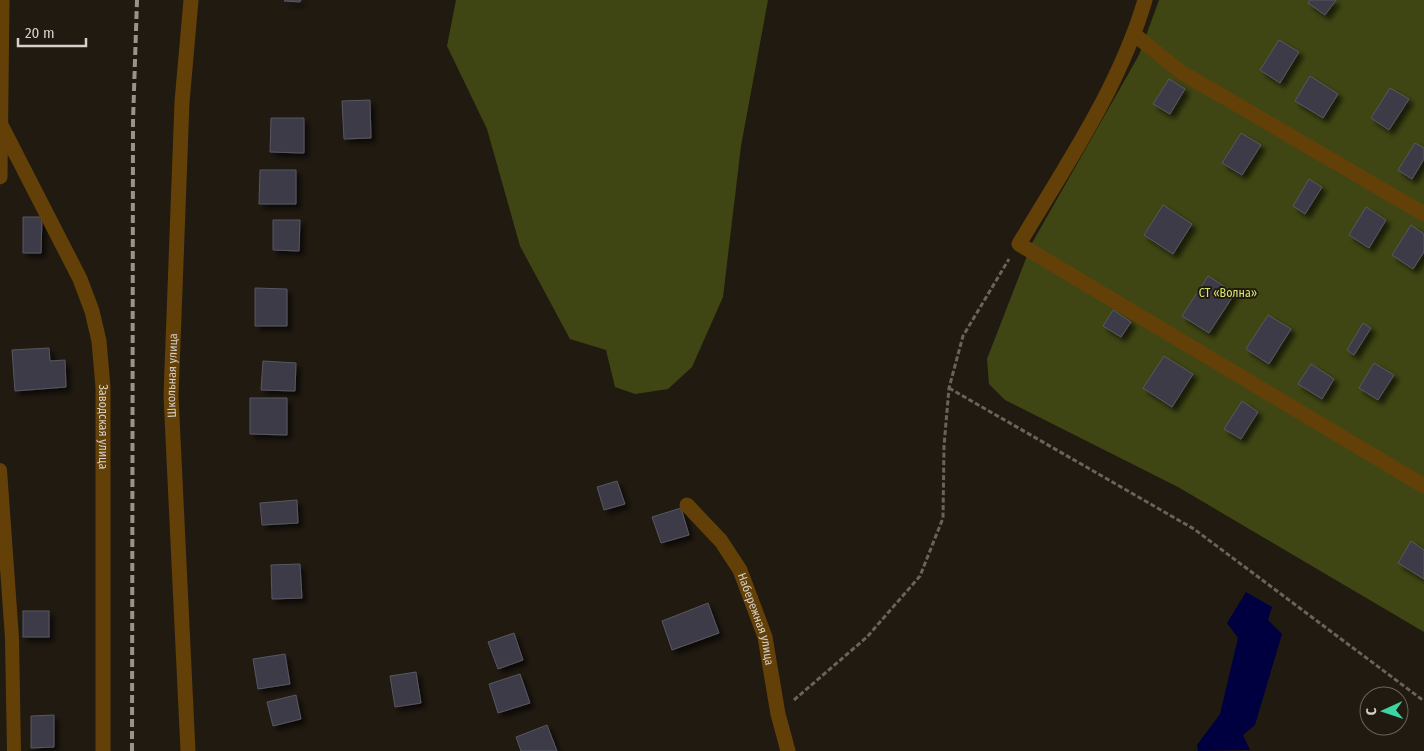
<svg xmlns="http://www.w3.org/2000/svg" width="1424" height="751" viewBox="0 0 1424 751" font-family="'Fira Sans Condensed',sans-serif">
<defs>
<filter id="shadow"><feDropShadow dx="4.5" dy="4.5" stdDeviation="2.5" flood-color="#0009"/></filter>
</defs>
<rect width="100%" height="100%" fill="#211a11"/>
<g fill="#3f4613">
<path d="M456,0H768L741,146L723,297L692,367L668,389L635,394L615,387L606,350L570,339L520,246L487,129L447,46Z"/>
<path d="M1159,0H1424V632L1178,487L1005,400L989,384L987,359L1032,243L1139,55Z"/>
</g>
<path fill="#000040" d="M1246,592L1272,607L1268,620L1282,634L1255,725L1243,735L1250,750L1198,751L1197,745L1220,714L1238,638L1227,623Z"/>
<g fill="#3c3b46" stroke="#585763" filter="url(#shadow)">
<path d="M285,0H301L300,2L284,1Z"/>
<path d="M1310,0H1336L1325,15L1308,3Z"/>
<path d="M1279,40L1299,52L1280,83L1260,70Z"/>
<path d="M1310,76L1338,94L1323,118L1295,101Z"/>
<path d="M1169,79L1185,89L1170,114L1153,104Z"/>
<path d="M1390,88L1409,99L1389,130L1371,118Z"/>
<path d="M370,100L371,138L344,139L342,101Z"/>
<path d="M271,118H304V153L270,152Z"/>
<path d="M1241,133L1261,145L1242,175L1222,163Z"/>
<path d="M1415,143L1424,148V159L1412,179L1398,170Z"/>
<path d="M260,170H296V204H259Z"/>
<path d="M1309,179L1322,187L1305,214L1293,206Z"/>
<path d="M1163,205L1192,224L1173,254L1144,235Z"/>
<path d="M1366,207L1386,220L1369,248L1349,235Z"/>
<path d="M23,217H42L41,253H23Z"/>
<path d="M273,220H300L299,251L273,250Z"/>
<path d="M1411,225L1424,234V252L1413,269L1392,255Z"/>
<path d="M1208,276L1235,293L1209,333L1182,316Z"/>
<path d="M255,288L287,289V326H255Z"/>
<path d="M1113,310L1131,322L1121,337L1103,326Z"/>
<path d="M1268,315L1291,329L1269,364L1246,349Z"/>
<path d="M1363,323L1371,328L1354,355L1347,350Z"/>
<path d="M49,348L50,361L65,360L66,387L15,391L12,350Z"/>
<path d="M1164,356L1193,374L1172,407L1143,388Z"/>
<path d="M263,361L296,363L295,391L261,390Z"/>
<path d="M1374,363L1394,375L1378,400L1359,388Z"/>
<path d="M1311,364L1334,379L1322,399L1298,384Z"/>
<path d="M250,398H287V435L250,434Z"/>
<path d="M1242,401L1258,412L1241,439L1224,429Z"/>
<path d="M617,481L625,504L604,510L597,487Z"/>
<path d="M297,500L298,523L262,525L260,503Z"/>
<path d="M681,508L689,535L661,543L652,517Z"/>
<path d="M1411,541L1424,550V579L1398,563Z"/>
<path d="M300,564L302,598L272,599L271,565Z"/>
<path d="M708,603L719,633L672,650L662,621Z"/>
<rect x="23" y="611" width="26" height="26"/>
<path d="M514,633L523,660L498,669L488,642Z"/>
<path d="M285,654L290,684L258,689L253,659Z"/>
<path d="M416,672L421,703L395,707L390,676Z"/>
<path d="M520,674L530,703L498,713L489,684Z"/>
<path d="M296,695L301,719L273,726L267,702Z"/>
<path d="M54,715V747L31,748V716Z"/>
<path d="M547,725L557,751H521L516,737Z"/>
</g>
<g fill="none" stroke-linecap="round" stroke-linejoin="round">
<g stroke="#6a635c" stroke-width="3" stroke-dasharray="5 2.5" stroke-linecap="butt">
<path d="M949,388L1194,529L1424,701"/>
<path d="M794,700L867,637L920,576L943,518L944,446L949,388L963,336L1009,259"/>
</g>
<path stroke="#634007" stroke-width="14" d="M0,470L12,638L14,751"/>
<g stroke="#634007" stroke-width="15">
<path d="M1145,0C1119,88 1066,165 1019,244L1424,486"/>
<path d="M1135,35L1181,72L1424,214"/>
<path id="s1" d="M1,125L80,279L92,311L99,341L103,387V751"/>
<path d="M0,177L2,0"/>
<path id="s2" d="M687,505L721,541L740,570L765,637L778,714L788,751"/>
<path id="s3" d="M188,751L171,396L182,102L191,0"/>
</g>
<path stroke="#98938c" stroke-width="4" stroke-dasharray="8 4" stroke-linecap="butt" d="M132,751L133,121L137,0"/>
</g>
<g text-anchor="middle" stroke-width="4" stroke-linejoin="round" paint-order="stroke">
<g font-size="12" fill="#d6e86b" stroke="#211a11">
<text x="1228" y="297">СТ «Волна»</text>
</g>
<g font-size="12" fill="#d5d0ca" stroke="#211a11">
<text dy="4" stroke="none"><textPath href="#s3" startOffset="376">Школьная улица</textPath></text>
<text dy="4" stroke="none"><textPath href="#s1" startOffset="324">Заводская улица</textPath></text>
<text dy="4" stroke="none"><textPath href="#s2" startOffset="136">Набережная улица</textPath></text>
</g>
</g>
<g transform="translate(1384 711) rotate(267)"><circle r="24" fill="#211a11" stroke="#69635b"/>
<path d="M0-4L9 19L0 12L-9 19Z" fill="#3cd4a3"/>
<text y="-8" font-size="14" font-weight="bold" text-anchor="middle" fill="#d5d0ca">С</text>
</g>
<path d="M18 38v8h68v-8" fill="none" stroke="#d5d0ca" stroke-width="2.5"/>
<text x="25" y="38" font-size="15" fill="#d5d0ca" stroke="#211a11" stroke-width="4" paint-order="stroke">20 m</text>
</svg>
